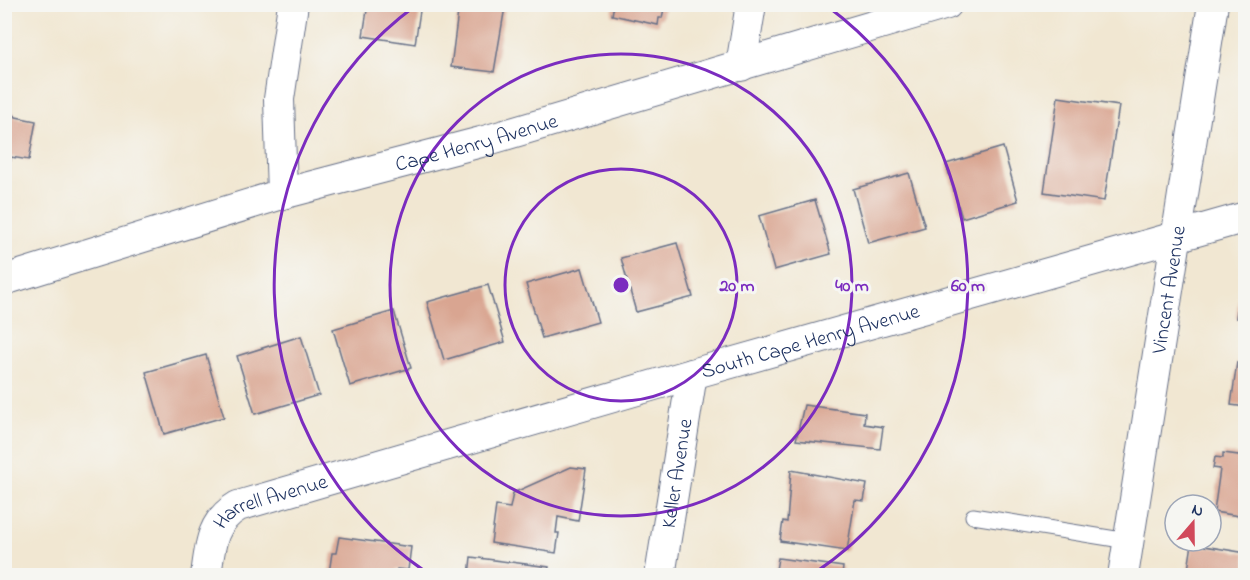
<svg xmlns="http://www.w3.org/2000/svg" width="1250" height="580" viewBox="0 0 1250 580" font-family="'Indie Flower',sans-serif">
<rect width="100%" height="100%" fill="#f6f6f2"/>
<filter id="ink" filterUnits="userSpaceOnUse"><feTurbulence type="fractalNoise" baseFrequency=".0167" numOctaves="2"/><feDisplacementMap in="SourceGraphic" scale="12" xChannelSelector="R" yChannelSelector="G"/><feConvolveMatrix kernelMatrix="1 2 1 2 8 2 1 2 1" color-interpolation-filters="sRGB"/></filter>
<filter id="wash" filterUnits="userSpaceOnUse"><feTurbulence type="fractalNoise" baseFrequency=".008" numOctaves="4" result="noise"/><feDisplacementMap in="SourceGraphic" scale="24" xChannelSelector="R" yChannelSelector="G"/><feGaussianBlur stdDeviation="1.35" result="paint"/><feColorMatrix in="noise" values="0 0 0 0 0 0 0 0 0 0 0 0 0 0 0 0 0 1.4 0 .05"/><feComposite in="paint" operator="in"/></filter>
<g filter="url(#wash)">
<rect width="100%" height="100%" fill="#f1e7d2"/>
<g id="blocks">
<g fill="#d9a591">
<path d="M368,4H421L415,44L363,36Z"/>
<path d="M459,4L505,7L494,72L451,67Z"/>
<path d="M614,4H665L662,18H659L658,25L612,15Z"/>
<path d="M1058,97L1119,106L1104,201L1044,192Z"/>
<path d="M4,111L12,112L16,117L36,121L29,160L11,157L8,178L4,177Z"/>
<path d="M1003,147L1018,201L962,218L946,164Z"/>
<path d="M909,173L925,227L868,243L853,189Z"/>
<path d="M815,200L831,254L774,270L759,216Z"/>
<path d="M677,243L693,297L636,312L621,258Z"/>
<path d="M582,268L598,322L542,338L526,284Z"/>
<path d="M488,285L505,342L444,360L427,302Z"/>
<path d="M1239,297L1246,298V338H1241L1243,318H1236Z"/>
<path d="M394,311L411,368L350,386L333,329Z"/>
<path d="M301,336L319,395L255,414L237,356Z"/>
<path d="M206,355L224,417L164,434L146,372Z"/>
<path d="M1237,362L1246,364V407L1231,405Z"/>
<path d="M804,405L865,413L864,424L883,427L880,449L796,440Z"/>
<path d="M1223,453L1246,456V517L1214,512L1220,469L1213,468L1215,457L1223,458Z"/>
<path d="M571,467L586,469L578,521L558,517L556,533H559L556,553L491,543L496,506L510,508L513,493Z"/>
<path d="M791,470L867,484L864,501L855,500L847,551L780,541L783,521L787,522Z"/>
<path d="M339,537L411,547L408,570L397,569L396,576H332L329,573L332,553H336Z"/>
<path d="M1192,544L1246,553V576H1187Z"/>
<path d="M471,557L549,567L547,576H469Z"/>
<path d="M778,558L843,567L842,576H775Z"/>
</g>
</g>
</g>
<g filter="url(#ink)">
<use href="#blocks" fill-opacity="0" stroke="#666f87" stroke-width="1.5"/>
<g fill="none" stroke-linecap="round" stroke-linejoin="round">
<defs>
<path id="lane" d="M973,516L1128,541"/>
<g id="street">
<path d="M741,66L751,4"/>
<path d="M282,194L279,99L293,4"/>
<path id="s1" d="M4,280L282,194L481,142L947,4"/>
<path id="s2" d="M206,576C210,546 211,522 238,506L692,374L1246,217"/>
<path id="s3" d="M660,576L692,374"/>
<path id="s4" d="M1123,576L1213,4"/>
</g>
</defs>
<use href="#lane" stroke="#666f87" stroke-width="17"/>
<use href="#street" stroke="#666f87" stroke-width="32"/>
<use href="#lane" stroke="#fff" stroke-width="15"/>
<use href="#street" stroke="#fff" stroke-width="30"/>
</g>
</g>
<g fill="none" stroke="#7b2cbf" stroke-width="3">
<circle cx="621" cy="285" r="116"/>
<circle cx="621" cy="285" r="231"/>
<path d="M429 574A347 347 0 0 1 415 6M827 6A347 347 0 0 1 813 574"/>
</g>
<g text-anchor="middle" stroke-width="6" stroke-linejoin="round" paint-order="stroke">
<g font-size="21" fill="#1b2f5e" stroke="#f6f6f2">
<text dy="7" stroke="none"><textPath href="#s1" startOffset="492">Cape Henry Avenue</textPath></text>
<text dy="7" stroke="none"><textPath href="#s4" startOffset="290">Vincent Avenue</textPath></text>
<text dy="7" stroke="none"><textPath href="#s2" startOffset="676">South Cape Henry Avenue</textPath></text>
<text dy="7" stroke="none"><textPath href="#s3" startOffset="104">Keller Avenue</textPath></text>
<text dy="7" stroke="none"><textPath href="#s2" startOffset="112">Harrell Avenue</textPath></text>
</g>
</g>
<circle cx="621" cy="285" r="9" fill="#7b2cbf" stroke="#f6f6f2" stroke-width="3"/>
<g font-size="18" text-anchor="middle" font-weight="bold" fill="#7b2cbf" stroke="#f6f6f2" stroke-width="6" stroke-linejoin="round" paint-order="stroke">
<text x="737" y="291">20 m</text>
<text x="852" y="291">40 m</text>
<text x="968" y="291">60 m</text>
</g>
<rect width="1250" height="580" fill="none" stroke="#f6f6f2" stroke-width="24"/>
<g transform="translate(1193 523) rotate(20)"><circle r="28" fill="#f6f6f2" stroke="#9ea6b7" stroke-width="1.5"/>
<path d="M0-4.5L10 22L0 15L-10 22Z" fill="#d1495b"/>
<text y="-9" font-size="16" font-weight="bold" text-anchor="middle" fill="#1b2f5e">N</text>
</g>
</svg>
